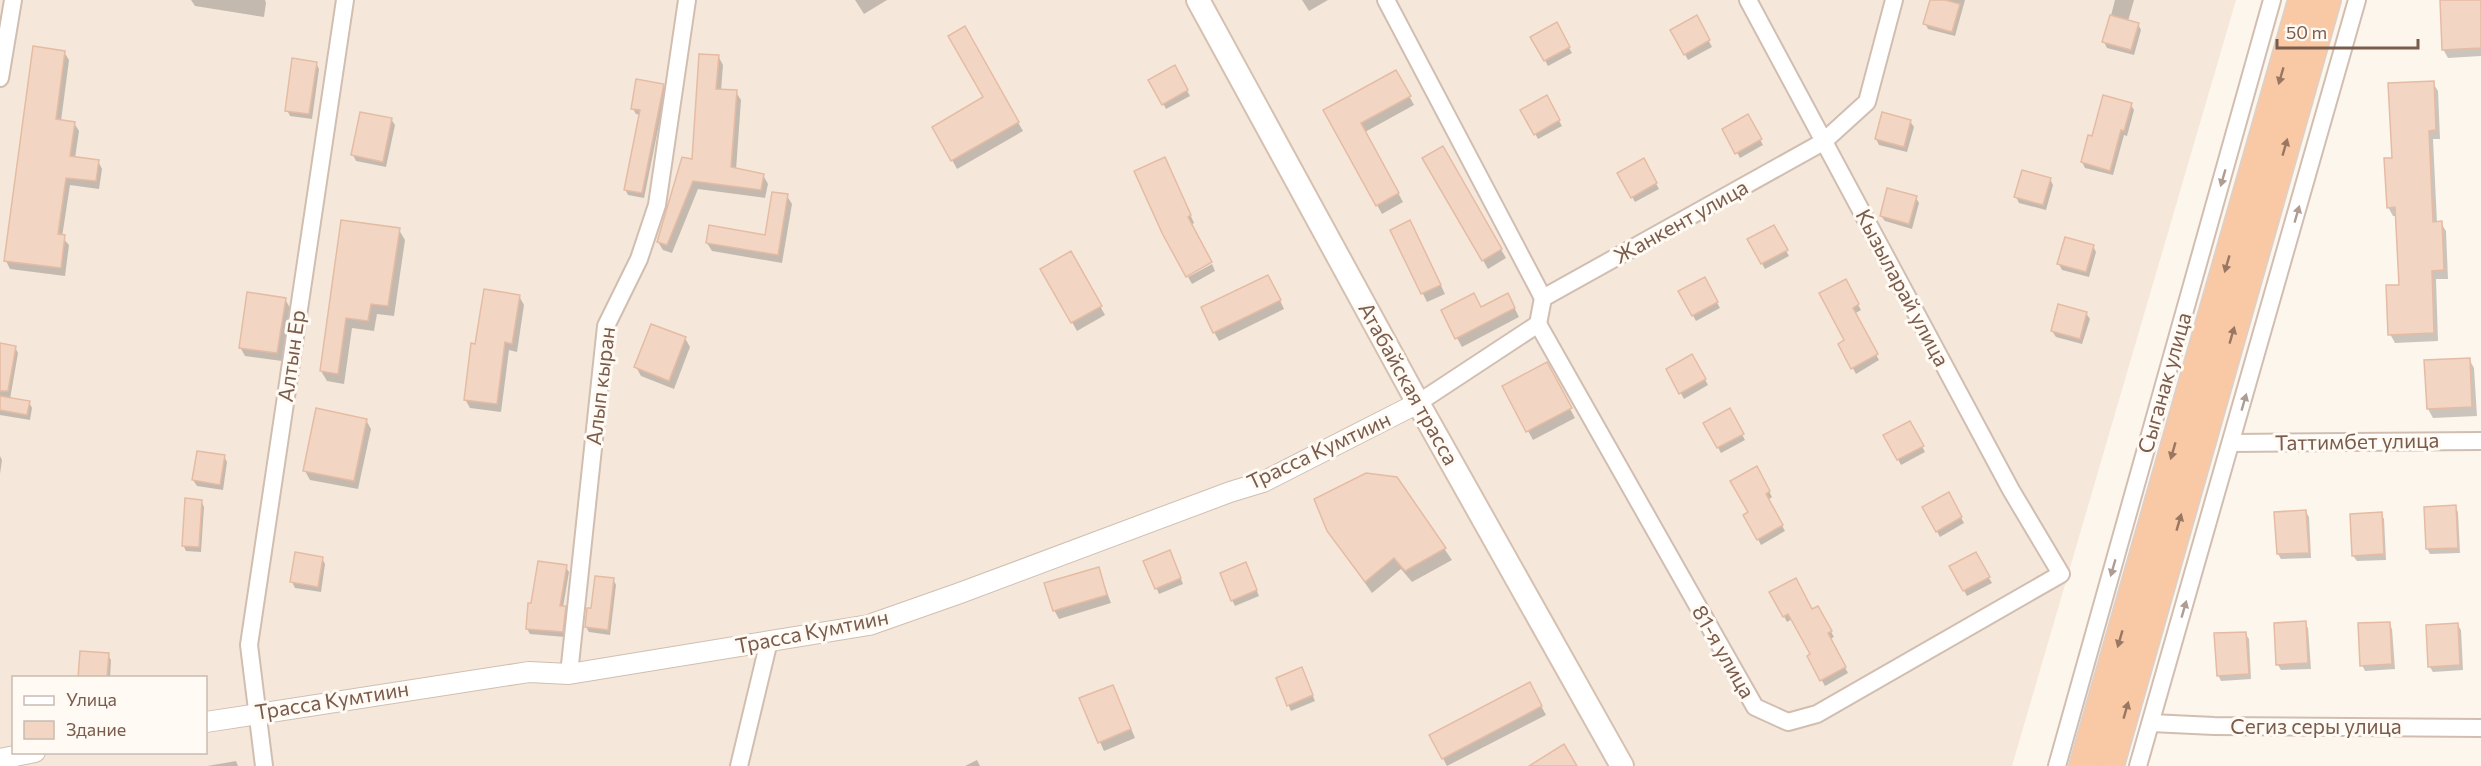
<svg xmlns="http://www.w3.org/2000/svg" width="2481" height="766" viewBox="0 0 2481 766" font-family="Commissioner,sans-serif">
<rect width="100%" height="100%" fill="#fdf6ec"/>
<path fill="#f5e8da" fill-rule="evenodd" d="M0,0H2236L2012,766H0ZM14,678H206V752H14Z"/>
<g fill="#0003">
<path d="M191,0H265L266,3L264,17L195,6Z"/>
<path d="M855,0H887L864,14Z"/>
<path d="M1302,0H1328L1309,11Z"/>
<path d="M1931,0H1965L1955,36L1928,29L1925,23Z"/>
<path d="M2115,0H2134L2128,21L2138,24L2141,30L2134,55L2107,48L2104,42Z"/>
<path d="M2481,0V56L2448,58L2443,49Z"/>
<path d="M1696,17L1712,47L1688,60L1672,30Z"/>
<path d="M1556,24L1572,53L1548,66L1532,37Z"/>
<path d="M964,28L1023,131L957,169L934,127L985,98Z"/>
<path d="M64,52L69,60L61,121L74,123L79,131L75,158L98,161L102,169L99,189L70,185L62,237L69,245L65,276L10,269L6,261Z"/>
<path d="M718,56L723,65L721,91L736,92L741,100L736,170L763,175L768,184L765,198L698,189L672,253L663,250L658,242L693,161Z"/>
<path d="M316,63L319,69L312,119L290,116L287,110Z"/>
<path d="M1174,67L1190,96L1166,109L1150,80Z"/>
<path d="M1396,72L1414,105L1365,132L1403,202L1382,214L1325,111Z"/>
<path d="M2433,83L2438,91L2440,139H2433L2437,223H2441L2446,231L2448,279H2436L2438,341L2395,343L2390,334L2400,286L2397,216H2393L2388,207L2393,159Z"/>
<path d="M663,85L666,90L644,198L628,195L625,189L641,115L636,114L633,109Z"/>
<path d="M1546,97L1562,126L1538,139L1522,110Z"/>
<path d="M2131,105L2134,110L2127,136L2124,135L2113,175L2085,168L2082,162L2093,138Z"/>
<path d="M1747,116L1763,145L1740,158L1724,129Z"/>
<path d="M391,119L395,125L386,167L356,161L353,155Z"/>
<path d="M1910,121L1914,127L1907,152L1879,145L1876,139Z"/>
<path d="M1442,148L1506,258L1488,269L1424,158Z"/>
<path d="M1643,160L1659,189L1635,202L1619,173Z"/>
<path d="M1168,166L1194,223L1191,225Z"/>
<path d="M2050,179L2053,185L2046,210L2019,203L2016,197Z"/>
<path d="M787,196L792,204L782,263L712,251L707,243L766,236Z"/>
<path d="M1916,198L1919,203L1912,229L1885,221L1881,216Z"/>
<path d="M342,221L399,230L405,240L394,316L377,314L374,331L352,328L344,384L327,381L321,371Z"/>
<path d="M1773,227L1789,256L1765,269L1749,240Z"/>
<path d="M1392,230L1415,231L1445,294L1427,302Z"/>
<path d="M2093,246L2096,252L2089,277L2062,270L2059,264Z"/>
<path d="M1070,253L1105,315L1077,331L1042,269Z"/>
<path d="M1212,264L1215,271L1192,284L1188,277Z"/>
<path d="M1704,279L1720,308L1696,321L1680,292Z"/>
<path d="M1845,281L1861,310L1854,314L1879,360L1856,374L1840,344L1846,341Z"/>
<path d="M1273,285L1284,309L1219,341L1214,332Z"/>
<path d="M519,296L524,305L517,352L509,350L501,412L470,408L465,399L477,346Z"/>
<path d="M285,299L290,308L282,361L245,356L240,347Z"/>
<path d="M1512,303L1519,317L1462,347L1457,338L1481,308Z"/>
<path d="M2086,313L2090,319L2082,344L2056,337L2052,331Z"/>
<path d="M685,338L690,347L674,389L641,376L636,367Z"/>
<path d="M0,345L15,347L18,353L10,399L29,402L32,408L30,420L0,415Z"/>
<path d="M1692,356L1708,385L1684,399L1668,369Z"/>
<path d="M2469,359L2474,368L2477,416L2433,418L2428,409L2426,362Z"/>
<path d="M1546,364L1575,418L1533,440L1504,387Z"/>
<path d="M1729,410L1745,440L1721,453L1705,424Z"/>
<path d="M366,420L371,429L358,489L310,480L305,471Z"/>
<path d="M1909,423L1925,452L1901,465L1885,436Z"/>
<path d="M0,456L2,460L0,474Z"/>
<path d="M224,456L227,462L223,490L197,486L193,480Z"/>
<path d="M1757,468L1772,497L1768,500L1785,531L1761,545L1745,515L1750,513Z"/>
<path d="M1396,478L1452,560L1412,582L1401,569L1372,593L1328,530Z"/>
<path d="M1948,494L1964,523L1940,537L1924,508Z"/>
<path d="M201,501L204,507L201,552L186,551L183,545Z"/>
<path d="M2455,507L2458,512L2460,553L2430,554L2427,549Z"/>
<path d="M2306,512L2309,517L2311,558L2281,559L2278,554Z"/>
<path d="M2381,513L2384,519L2386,560L2357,561L2353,556Z"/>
<path d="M1975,554L1992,583L1967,596L1951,567Z"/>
<path d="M322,558L325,564L321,592L295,588L292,582Z"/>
<path d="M1172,558L1183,584L1159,594L1145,562Z"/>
<path d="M566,567L569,572L563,607L568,613L565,637L530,634L527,629L533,605Z"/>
<path d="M1098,568L1111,603L1059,619L1054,610Z"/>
<path d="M1248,569L1259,596L1235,606L1232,600Z"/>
<path d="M613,579L616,585L610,635L589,632L586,627L593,610Z"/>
<path d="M1771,592L1821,614L1834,637L1830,639L1848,673L1825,686L1809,657L1812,655L1792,619L1787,622Z"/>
<path d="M2305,623L2308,628L2311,669L2281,670L2278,665Z"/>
<path d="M2389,623L2392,629L2395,669L2365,671L2362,665Z"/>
<path d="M2457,624L2461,630L2463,670L2433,672L2430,667Z"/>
<path d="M2245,633L2249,639L2251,679L2221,681L2218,675Z"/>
<path d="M108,655L111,660L110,678H80Z"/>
<path d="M1304,675L1315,701L1291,711L1277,679Z"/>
<path d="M1529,684L1546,715L1447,766L1431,736Z"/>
<path d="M1117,695L1135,738L1104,751L1081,699Z"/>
<path d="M977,760L980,766H965Z"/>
<path d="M236,761L238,766H207Z"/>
</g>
<g fill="#f3d5c3" stroke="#e6bba3" stroke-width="1.5">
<path d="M1930,0H1945L1960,4L1952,32L1923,24Z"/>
<path d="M2440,0H2481V48L2442,50Z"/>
<path d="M1697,15L1710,40L1684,55L1670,30Z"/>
<path d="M2110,15L2139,23L2131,50L2102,42Z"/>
<path d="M1557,22L1570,47L1544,61L1530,37Z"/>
<path d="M965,26L1019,122L951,161L932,127L983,97L948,36Z"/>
<path d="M33,46L65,51L56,119L75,122L70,156L99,160L96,181L66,178L58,234L65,235L61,268L4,261Z"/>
<path d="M699,54L719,55L716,89L737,90L731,167L764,174L761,190L693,181L667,245L657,242L682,157L692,159Z"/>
<path d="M292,58L317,62L309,114L285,111Z"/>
<path d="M1175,65L1188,90L1162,105L1148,80Z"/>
<path d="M1396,70L1411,96L1361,123L1399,193L1376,206L1323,110Z"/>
<path d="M636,79L664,84L642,193L624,190L640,110L631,109Z"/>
<path d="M2434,81L2436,130L2429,131L2433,222L2442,221L2444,270L2432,271L2434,333L2388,335L2386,285H2399L2395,207L2387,208L2384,158H2392L2388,83Z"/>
<path d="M1547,95L1560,120L1534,135L1520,110Z"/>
<path d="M2103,95L2132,103L2124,131L2121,130L2110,171L2081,162L2088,135L2092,136Z"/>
<path d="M360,112L392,118L383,162L351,155Z"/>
<path d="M1882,112L1911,120L1904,147L1875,139Z"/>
<path d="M1748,114L1762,139L1735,154L1722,129Z"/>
<path d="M1443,146L1502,249L1482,261L1422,158Z"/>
<path d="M1165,157L1191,215L1188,217L1212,262L1186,277L1163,235L1134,171Z"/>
<path d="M1644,158L1657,183L1631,198L1617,173Z"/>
<path d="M2022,170L2051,178L2043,205L2014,197Z"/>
<path d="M1887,188L1917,196L1909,224L1880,216Z"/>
<path d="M772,192L788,194L778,255L706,243L709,225L765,235Z"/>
<path d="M341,220L400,228L388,306L371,304L368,321L346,318L338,374L320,371Z"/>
<path d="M1410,220L1441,285L1421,294L1390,230Z"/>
<path d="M1774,225L1788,250L1761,264L1747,239Z"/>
<path d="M2065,237L2094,245L2086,272L2057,264Z"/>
<path d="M1071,251L1102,306L1071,323L1040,269Z"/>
<path d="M1268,275L1281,300L1213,333L1201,307Z"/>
<path d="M1705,277L1718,302L1692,316L1678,291Z"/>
<path d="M1846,279L1859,304L1853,308L1878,354L1851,369L1838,344L1844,340L1819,293Z"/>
<path d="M484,289L520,295L512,344L505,342L497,404L464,400L471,343L475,344Z"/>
<path d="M247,292L286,298L277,353L239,348Z"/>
<path d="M1474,293L1481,307L1508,293L1515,308L1455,339L1441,310Z"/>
<path d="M2058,304L2087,312L2080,339L2051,331Z"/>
<path d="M651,324L686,337L669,381L634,367Z"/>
<path d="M0,343L16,346L8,391H0Z"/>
<path d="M1692,354L1706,379L1679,394L1666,369Z"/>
<path d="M2470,358L2472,407L2427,409L2424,360Z"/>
<path d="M1547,362L1572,408L1526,432L1502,386Z"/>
<path d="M0,396L30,401L27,415L0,410Z"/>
<path d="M316,408L367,419L354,481L303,471Z"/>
<path d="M1730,408L1744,434L1717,448L1703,423Z"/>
<path d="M1910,421L1924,446L1897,460L1883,435Z"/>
<path d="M197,451L225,455L220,485L192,480Z"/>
<path d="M1757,466L1770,491L1766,494L1783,525L1757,540L1743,515L1748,512L1730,481Z"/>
<path d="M1366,473L1397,477L1446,548L1405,571L1394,558L1365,582L1327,531L1314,499Z"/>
<path d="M1949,492L1962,517L1936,532L1922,507Z"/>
<path d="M185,498L202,500L199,547L182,546Z"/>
<path d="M2456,505L2458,548L2426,549L2424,507Z"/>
<path d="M2306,510L2309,553L2277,554L2274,512Z"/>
<path d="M2382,512L2384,554L2352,556L2350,514Z"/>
<path d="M1170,550L1181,578L1155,589L1143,561Z"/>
<path d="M295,552L323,557L318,587L290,582Z"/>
<path d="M1976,552L1990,577L1963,591L1949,566Z"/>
<path d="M538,561L567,565L560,606H566L563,632L526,629L528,603H531Z"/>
<path d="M1246,562L1257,590L1231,601L1220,573Z"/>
<path d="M1099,567L1107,595L1053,611L1044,583Z"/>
<path d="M595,576L614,578L608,630L585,627L587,608H591Z"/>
<path d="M1796,578L1812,609L1818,606L1832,631L1828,633L1846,667L1820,681L1807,656L1810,654L1788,614L1783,617L1769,592Z"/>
<path d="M2306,621L2308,663L2276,665L2274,623Z"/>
<path d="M2390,622L2392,664L2360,666L2358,623Z"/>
<path d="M2458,623L2460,665L2428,667L2426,625Z"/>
<path d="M2246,632L2249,674L2217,676L2214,633Z"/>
<path d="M80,651L109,653L107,678H78Z"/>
<path d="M1302,667L1313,695L1287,706L1276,678Z"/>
<path d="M1530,682L1542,706L1442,759L1429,735Z"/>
<path d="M1113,685L1131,729L1098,743L1079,698Z"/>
<path d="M1564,744L1577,766H1529Z"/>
</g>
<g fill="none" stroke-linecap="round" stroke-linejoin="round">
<defs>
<g id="minor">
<path d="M1386,0L1543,298"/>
<path d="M0,78L13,0"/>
<path d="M1538,324L1755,707L1788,722L1817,714L2061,574L2011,490L1748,0"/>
<path d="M1418,403L1538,324L1543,298L1823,142L1867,102L1894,0"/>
<path d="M2232,443L2481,441"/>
<path d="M569,674L606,326L639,259L657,205L687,0"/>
<path d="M2151,723L2214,726L2481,728"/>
<path d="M264,766L249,645L345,0"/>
<path d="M739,766L769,641"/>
<path d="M2057,766L2272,0"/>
<path d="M2138,766L2357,0"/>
</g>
<g id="tertiary">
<path d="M206,722L529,672L569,674L869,625L960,593L1230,492L1263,482L1418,403"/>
<path d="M0,759L35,752"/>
</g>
<path id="secondary" d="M1198,0L1418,403L1622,766"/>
<g id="trunk">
<path d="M2083,766L2302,0"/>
<path d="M2110,766L2327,0"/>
</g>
</defs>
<use href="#minor" stroke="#d1beb0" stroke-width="20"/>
<use href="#tertiary" stroke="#d1beb0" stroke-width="22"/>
<use href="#secondary" stroke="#d6c0b0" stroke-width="26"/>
<use href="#trunk" stroke="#dad1cd" stroke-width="30"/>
<use href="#minor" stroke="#fff" stroke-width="16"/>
<use href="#tertiary" stroke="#fff" stroke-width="20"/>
<use href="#secondary" stroke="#fff" stroke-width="22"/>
<use href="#trunk" stroke="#f9c8a4" stroke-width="27"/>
</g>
<defs><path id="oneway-solid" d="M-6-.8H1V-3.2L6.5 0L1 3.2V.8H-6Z" transform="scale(1.5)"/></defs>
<g fill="#9a7763">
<use href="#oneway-solid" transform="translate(2281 76) rotate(106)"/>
<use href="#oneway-solid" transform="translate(2285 147) rotate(-74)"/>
<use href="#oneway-solid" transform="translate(2227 264) rotate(106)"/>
<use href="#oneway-solid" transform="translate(2232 335) rotate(-74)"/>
<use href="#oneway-solid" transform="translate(2173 451) rotate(106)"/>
<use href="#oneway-solid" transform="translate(2179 522) rotate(-74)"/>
<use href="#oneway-solid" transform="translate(2120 639) rotate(106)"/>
<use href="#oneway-solid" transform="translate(2126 710) rotate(-74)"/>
</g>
<g fill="#af9d94">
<use href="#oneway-solid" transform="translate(2223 178) rotate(106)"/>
<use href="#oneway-solid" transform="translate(2297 214) rotate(-74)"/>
<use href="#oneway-solid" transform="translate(2244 402) rotate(-74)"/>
<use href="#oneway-solid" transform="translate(2113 568) rotate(106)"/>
<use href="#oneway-solid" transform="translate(2184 609) rotate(-74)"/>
</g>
<g text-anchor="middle" stroke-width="6" stroke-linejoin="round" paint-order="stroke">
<g font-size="21" fill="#7a5c4d" stroke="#fffaf3">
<text transform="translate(1681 222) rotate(-29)" y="7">Жанкент улица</text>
<text transform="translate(1902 288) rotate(62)" y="7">Кызыларай улица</text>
<text transform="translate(292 356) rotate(-82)" y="7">Алтын Ер</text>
<text transform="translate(2165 383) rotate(-74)" y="7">Сыганак улица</text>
<text transform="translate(1408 384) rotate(61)" y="7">Атабайская трасса</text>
<text transform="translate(601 386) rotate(-83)" y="7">Алып кыран</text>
<text transform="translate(2357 442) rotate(-1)" y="7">Таттимбет улица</text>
<text transform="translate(1319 451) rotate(-25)" y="7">Трасса Кумтиин</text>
<text transform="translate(812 632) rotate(-11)" y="7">Трасса Кумтиин</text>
<text transform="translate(1723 652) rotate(60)" y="7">81-я улица</text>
<text transform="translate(332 701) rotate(-9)" y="7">Трасса Кумтиин</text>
<text x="2316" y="734">Сегиз серы улица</text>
</g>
</g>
<rect x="12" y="676" width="195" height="78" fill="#fffaf3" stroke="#cabbb1" stroke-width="1.5"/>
<rect x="24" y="696" width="30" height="9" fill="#ffffff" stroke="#cabbb1" stroke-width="1.5"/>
<text x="66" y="706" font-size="18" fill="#7a5c4d">Улица</text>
<rect x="24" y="721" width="30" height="18" fill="#f3d5c3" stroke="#cabbb1" stroke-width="1.5"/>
<text x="66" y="736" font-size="18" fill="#7a5c4d">Здание</text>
<path d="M2277 39v9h141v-9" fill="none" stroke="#7a5c4d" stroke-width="3"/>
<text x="2286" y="39" font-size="18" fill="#7a5c4d" stroke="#fffaf3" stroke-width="4.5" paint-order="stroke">50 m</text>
</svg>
